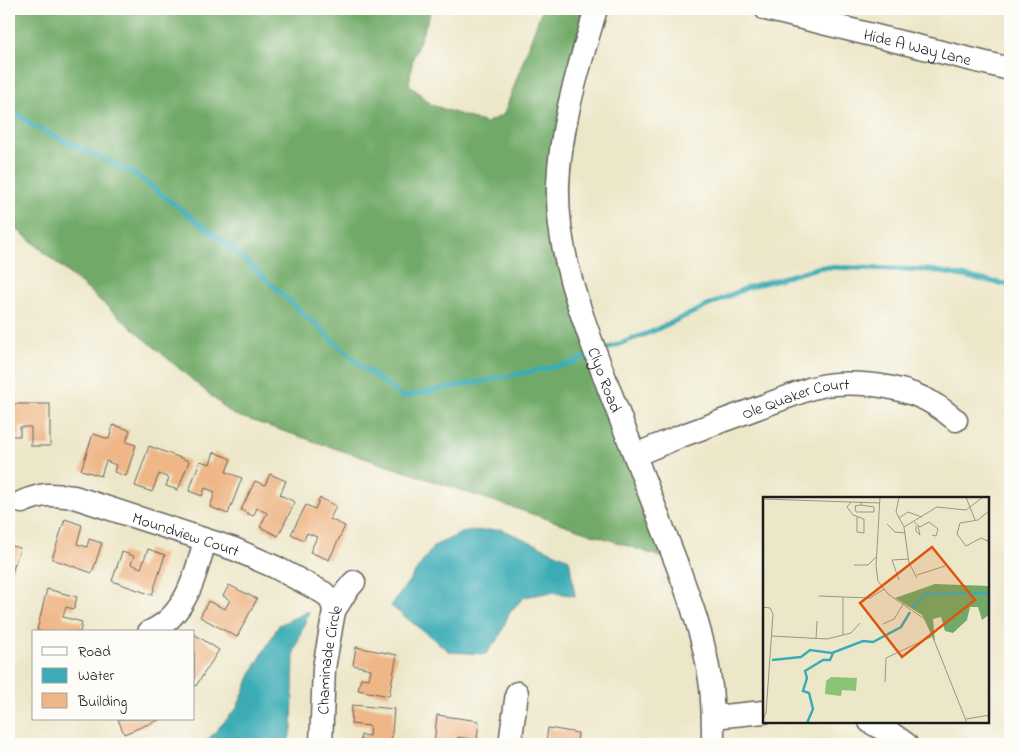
<svg xmlns="http://www.w3.org/2000/svg" width="1019" height="753" viewBox="0 0 1019 753" font-family="'Indie Flower',sans-serif">
<rect width="100%" height="100%" fill="#fdfcf7"/>
<filter id="ink" filterUnits="userSpaceOnUse"><feTurbulence type="fractalNoise" baseFrequency=".02" numOctaves="2"/><feDisplacementMap in="SourceGraphic" scale="10" xChannelSelector="R" yChannelSelector="G"/><feConvolveMatrix kernelMatrix="1 2 1 2 8 2 1 2 1" color-interpolation-filters="sRGB"/></filter>
<filter id="wash" filterUnits="userSpaceOnUse"><feTurbulence type="fractalNoise" baseFrequency=".0096" numOctaves="4" result="noise"/><feDisplacementMap in="SourceGraphic" scale="20" xChannelSelector="R" yChannelSelector="G"/><feGaussianBlur stdDeviation="1.12" result="paint"/><feColorMatrix in="noise" values="0 0 0 0 0 0 0 0 0 0 0 0 0 0 0 0 0 1.4 0 .05"/><feComposite in="paint" operator="in"/></filter>
<g filter="url(#wash)">
<rect width="100%" height="100%" fill="#ede7c9"/>
<path fill="#71aa68" stroke="#466342" d="M9,9H432L413,58L409,84L432,105L486,123L504,114L542,9H596L577,74L561,231L676,562L232,414L9,222Z"/>
<g fill="#3bacb5" stroke="#2c6468">
<path d="M501,529L569,559L575,596L552,592L524,597L509,613L500,636L486,654L450,652L391,606L434,546L464,532Z"/>
<path d="M309,611L294,652L292,729L287,744H204L237,708L252,672L279,625Z"/>
</g>
<g fill="none" stroke-linecap="round" stroke-linejoin="round">
<g stroke="#3bacb5" stroke-width="5">
<path d="M9,107L33,126L135,174L228,245L360,365L402,397L568,364L591,355"/>
<path d="M601,351L651,332L746,288L821,267L931,270L1010,285"/>
</g>
</g>
<g id="blocks">
<g fill="#efb788">
<path d="M9,404H50V446H31V427H20V436H9Z"/>
<path d="M113,425L130,430L126,442L136,445L126,476L114,472L116,465L106,461L101,476L81,470L93,434L109,439Z"/>
<path d="M149,446L189,461L178,490L166,486L169,478L159,474L152,492L135,486Z"/>
<path d="M214,452L231,459L226,472L242,478L228,514L210,507L215,492L205,488L202,496L189,491L200,461L210,464Z"/>
<path d="M270,474L286,481L280,495L295,502L278,536L260,527L267,513L257,508L253,516L241,510L255,481L265,485Z"/>
<path d="M320,498L336,506L330,519L345,526L329,560L310,552L317,537L307,533L304,540L291,534L306,505L315,509Z"/>
<path d="M65,519L82,525L77,544L87,547L89,539L102,543L92,573L52,559Z"/>
<path d="M9,545L20,548L9,582Z"/>
<path d="M148,549L165,555L152,595L112,581L122,552L134,556L131,564L141,568Z"/>
<path d="M229,585L257,599L237,637L200,617L208,601L225,609L230,600L223,596Z"/>
<path d="M47,589L77,597L74,609L66,607L63,617L82,622L80,632H43L37,630Z"/>
<path d="M194,634L219,650L196,686L194,684Z"/>
<path d="M356,647L397,655L389,696L358,690L361,678L369,679L371,669L353,665Z"/>
<path d="M352,705L394,709L391,744H360L361,735L369,736L370,726L351,724Z"/>
<path d="M437,715L479,721L477,740L458,737L457,744H434Z"/>
<path d="M118,719H161L124,734Z"/>
<path d="M548,728L578,733L577,744H554V743L546,742Z"/>
</g>
</g>
</g>
<g filter="url(#ink)">
<use href="#blocks" fill-opacity="0" stroke="#656359" stroke-width="1"/>
<g fill="none" stroke-linecap="round" stroke-linejoin="round">
<defs>
<g id="minor">
<path id="s1" d="M596,9C579,67 560,125 558,185C556,257 585,324 609,389C631,447 654,504 676,562C691,602 706,644 711,687C713,706 713,725 713,744"/>
<path id="s2" d="M766,9L1010,69"/>
<path id="s3" d="M635,455L681,436L812,388C819,387 827,384 835,384C868,382 909,387 937,406C944,410 950,416 956,420"/>
<path id="s4" d="M22,502C44,493 50,494 74,497L234,549L275,567L324,593L332,602L334,611"/>
<path d="M149,632C186,617 196,574 205,540"/>
<path d="M713,717L764,712"/>
<path d="M870,722L892,734L906,744"/>
<path id="s5" d="M321,744L324,668L334,611L347,590L354,582"/>
<path d="M510,744L517,693"/>
</g>
</defs>
<use href="#minor" stroke="#656359" stroke-width="25"/>
<use href="#minor" stroke="#fff" stroke-width="22"/>
</g>
</g>
<g text-anchor="middle" stroke-width="4" stroke-linejoin="round" paint-order="stroke">
<g font-size="16" fill="#1c1c1c" stroke="#fdfcf7">
<text dy="6" stroke="none"><textPath href="#s2" startOffset="156">Hide A Way Lane</textPath></text>
<text dy="6" stroke="none"><textPath href="#s1" startOffset="382">Clyo Road</textPath></text>
<text dy="6" stroke="none"><textPath href="#s3" startOffset="171">Ole Quaker Court</textPath></text>
<text dy="6" stroke="none"><textPath href="#s4" startOffset="171">Moundview Court</textPath></text>
<text dy="6" stroke="none"><textPath href="#s5" startOffset="85">Chaminade Circle</textPath></text>
</g>
</g>
<g transform="translate(763 497)">
<rect width="226" height="226" fill="#ede7c9"/>
<path d="M68,180L94,181L93,194L79,193L78,199L62,197L63,184Z" fill="#8cc477"/>
<path d="M172,87L226,89V118L219,123L215,110H207L204,123L190,136L182,134L178,120L170,122L172,145L159,118L132,101Z" fill="#71aa68"/>
<path fill="none" stroke="#3bacb5" stroke-width="2.5" d="M149,111L161,97L227,96M9,163L38,160L47,153L69,156L100,144L110,145L138,130L147,115M44,226L50,212L46,196L40,194L44,181L42,174L60,163H67L70,156"/>
<path fill="none" stroke="#999684" stroke-width="1" d="M117,0L113,69L115,84L125,97L163,123L204,226M136,0L133,15L141,30L146,66L154,81M203,0L212,23M0,2L117,6M88,5L84,10L90,18L101,22V36L94,35V20M98,5V8L111,10V15H93L92,9L98,8M227,13L215,23L197,26L194,37L203,49L218,41L227,45M136,21L145,15L159,20M151,25L157,30L166,25L175,32L173,39L169,38M124,27L132,35L142,36M153,29V34L157,38L155,29M141,30L174,10L203,13L220,0M91,68H105L113,60M154,78L182,69M136,83L129,63L146,62M56,99L107,101L121,92M0,110L7,111L10,117L3,216L0,222M120,127L131,122L141,106M80,138V100M9,139L64,142L88,136L97,126M53,142L54,124M122,185L123,161L170,139M203,222L227,218"/>
<path fill="#de560d" fill-opacity="0.15" stroke="#de560d" stroke-width="2.5" d="M169,50L212,103L139,160L97,106Z"/>
<rect width="226" height="226" fill="none" stroke="#1c1c1c" stroke-width="2.5"/>
</g>
<rect width="1019" height="753" fill="none" stroke="#fdfcf7" stroke-width="30"/>
<rect x="32" y="630" width="162" height="90" fill="#fdfcf7" stroke="#a3a29f"/>
<rect x="42" y="647" width="25" height="8" fill="#ffffff" stroke="#a3a29f"/>
<text x="78" y="656" font-size="15" fill="#1c1c1c">Road</text>
<rect x="42" y="668" width="25" height="15" fill="#3bacb5" stroke="#a3a29f"/>
<text x="78" y="680" font-size="15" fill="#1c1c1c">Water</text>
<rect x="42" y="693" width="25" height="15" fill="#efb788" stroke="#a3a29f"/>
<text x="78" y="706" font-size="15" fill="#1c1c1c">Building</text>
</svg>
